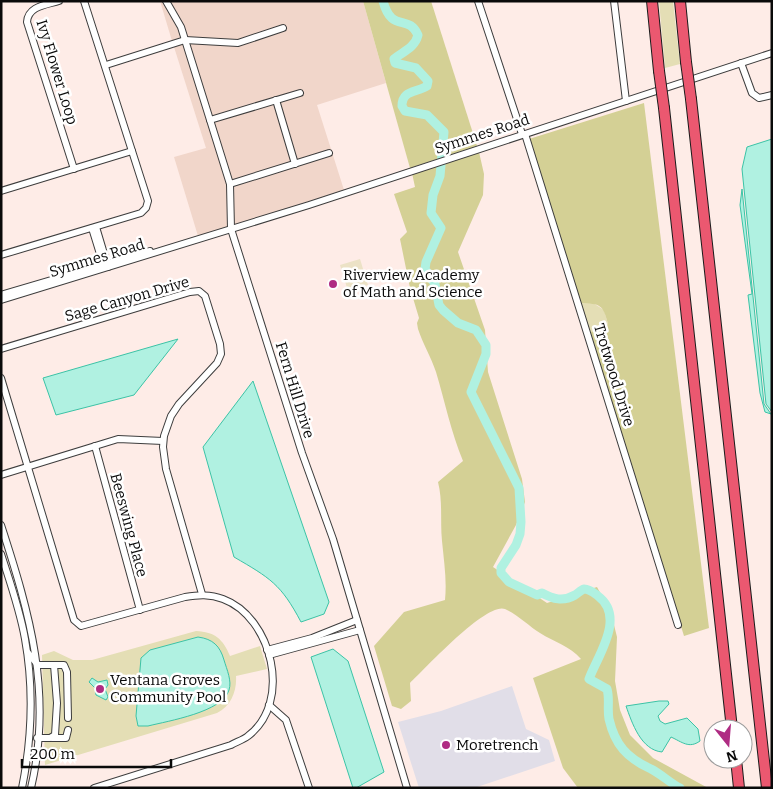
<svg xmlns="http://www.w3.org/2000/svg" width="773" height="789" viewBox="0 0 773 789" font-family="Bitter,serif">
<rect width="100%" height="100%" fill="#feece7"/>
<path fill="#e1dee8" d="M512,686L526,729L549,740L555,761L474,788H419L398,722L441,711Z"/>
<g fill="#f1d6ca">
<path d="M160,1H163L171,13L182,38L172,41Z"/>
<path d="M169,1H363L386,83L317,105L344,190L234,225L233,186L297,160L280,102L303,94L301,89L211,117L189,43L239,45L287,30L285,25L238,40L187,37L183,25Z"/>
<path d="M183,44L227,184L228,195L229,227L198,236L174,157L206,148L174,47Z"/>
<path d="M275,103L292,162L231,180L213,122Z"/>
</g>
<g fill="#e4deb5">
<path d="M659,1H673L680,64L665,68Z"/>
<path d="M581,303H593L604,310L608,324L600,332H590Z"/>
<path d="M196,631C215,632 223,639 230,656L260,646L267,669L236,676C237,691 231,706 217,713L45,765L42,655L54,651L73,660H92Z"/>
</g>
<g fill="#d4d095">
<path d="M363,1H431L477,146L410,168Z"/>
<path d="M644,103L709,628L684,636L590,332H600L608,324C603,304 600,304 581,303L529,139Z"/>
<path d="M479,152L484,174L483,195L458,252L485,330L488,372L522,479L525,502L516,525L493,567L547,603L597,587L611,613L617,637L615,681L620,710L630,735L653,758L708,788H578L563,768L533,678L581,659C570,646 554,642 540,633C529,626 517,614 505,609C486,602 425,669 410,683L411,701L401,709L392,706L374,646L404,612L445,600C447,580 444,562 442,541C440,521 443,502 438,482L463,461C451,432 445,402 436,372C431,357 423,344 418,329L417,323L419,318L410,288L400,239L407,232L394,194L415,187L412,173Z"/>
</g>
<path fill="#ece2c6" d="M360,259L368,285L348,291L340,265Z"/>
<g fill="#b0f1e1" stroke="#3cc3a6">
<path d="M772,139V412L766,404L742,169L747,147Z"/>
<path d="M742,189L764,404L771,414L765,412L760,393L748,295L752,294L740,205Z"/>
<path d="M178,339L134,395L56,415L43,378Z"/>
<path d="M253,381L329,602L324,614L301,622C281,584 270,578 234,557L203,447Z"/>
<path d="M198,637C213,639 220,646 224,660C227,670 232,681 229,690C223,712 168,721 148,726H138L136,716L141,658L150,650Z"/>
<path d="M333,649L348,661L384,772L356,788H353L311,657Z"/>
<path d="M92,678L98,682L107,680L108,685L105,689L108,697L106,700L96,695L95,688L89,682Z"/>
<path d="M659,701H668L669,704L658,716L660,721L665,724L687,718L698,729L700,741C689,749 682,742 671,737L662,752C641,750 632,723 626,706Z"/>
</g>
<g fill="none" stroke-linecap="round" stroke-linejoin="round">
<path stroke="#b0f1e1" stroke-width="9" d="M383,1C392,34 408,13 418,35C415,48 402,52 394,59L395,63L416,68L428,81L427,86C416,93 402,90 402,106L405,111L427,115L444,132L440,176L433,195L431,213L441,228L426,262L425,269L435,284L439,305L443,310L458,323L476,330L486,345V354L471,392L519,488L521,522L520,534L516,545L501,568V573L509,582L537,595L542,593C553,599 563,602 575,595C577,594 581,590 584,589C590,589 594,593 598,596C626,617 598,655 589,679L607,689C610,699 607,708 609,719C615,745 627,758 651,769C661,774 670,783 680,788"/>
<defs>
<g id="minor">
<path d="M59,1C46,5 28,6 27,22L74,169"/>
<path d="M84,1L132,151"/>
<path d="M166,1L181,27L230,184L231,229L302,453L333,539L407,788"/>
<path d="M478,1L522,134"/>
<path d="M614,1L626,101"/>
<path d="M741,63L752,93L759,98L772,95"/>
<path d="M106,65L185,40L238,43L283,28"/>
<path d="M276,100L295,164"/>
<path d="M210,120L300,93"/>
<path d="M525,134L678,625"/>
<path d="M230,184L329,153"/>
<path d="M1,191L132,151L148,201L146,208L141,213L1,255"/>
<path d="M96,227L108,267"/>
<path d="M92,228L104,267"/>
<path d="M1,295L150,251"/>
<path d="M1,300L309,205L772,53"/>
<path d="M1,349L190,292L199,291L205,296L220,344L221,354L217,363L179,404L171,416L164,436L163,447L166,469L202,594"/>
<path d="M1,378L74,620L81,626L185,597C198,595 210,594 223,599C272,617 293,702 248,736C243,740 236,742 231,745L94,788"/>
<path d="M95,446L140,610"/>
<path d="M1,475L118,439L163,441"/>
<path d="M1,525C30,614 53,694 31,788"/>
<path d="M1,554C10,582 20,610 25,639C34,689 32,738 22,788"/>
<path d="M267,650L312,638L357,620"/>
<path d="M28,653L38,665H54L57,703L55,735L50,738H37"/>
<path d="M269,655L360,630"/>
<path d="M54,665H64L67,672L68,718"/>
<path d="M269,705L286,720L309,788"/>
<path d="M52,738H66L68,730"/>
</g>
<g id="highway">
<path d="M652,1L659,71"/>
<path d="M680,1L686,62"/>
<path d="M691,99L767,788"/>
<path d="M664,108L732,729"/>
<path d="M736,759L739,788"/>
</g>
</defs>
<use href="#minor" stroke="#3d3d3d" stroke-width="8"/>
<use href="#highway" stroke="#1b1b1b" stroke-width="12"/>
<use href="#minor" stroke="#fff" stroke-width="6"/>
<use href="#highway" stroke="#eb5870" stroke-width="10"/>
<defs>
<g id="highway-bridge">
<path d="M686,62L691,99"/>
<path d="M659,71L664,108"/>
</g>
</defs>
<use href="#highway-bridge" stroke="#1b1b1b" stroke-width="12" stroke-linecap="butt"/>
<use href="#highway-bridge" stroke="#eb5870" stroke-width="10"/>
</g>
<g fill="#af2c83" stroke="#fff" stroke-width="2">
<circle cx="333" cy="284" r="5"/>
<circle cx="100" cy="689" r="5"/>
<circle cx="446" cy="745" r="5"/>
</g>
<g text-anchor="middle" stroke-width="5" stroke-linejoin="round" paint-order="stroke">
<g font-size="15" fill="#0a0a0a" stroke="#fff">
<text transform="translate(57 72) rotate(73)" y="5">Ivy Flower Loop</text>
<text transform="translate(482 134) rotate(-18)" y="5">Symmes Road</text>
<text transform="translate(97 258) rotate(-17)" y="5">Symmes Road</text>
<text transform="translate(127 299) rotate(-16)" y="5">Sage Canyon Drive</text>
<text transform="translate(614 375) rotate(73)" y="5">Trotwood Drive</text>
<text transform="translate(295 390) rotate(73)" y="5">Fern Hill Drive</text>
<text transform="translate(129 525) rotate(75)" y="5">Beeswing Place</text>
</g>
<g font-size="15" fill="#0a0a0a" stroke="#fff" text-anchor="start">
<text x="343" y="280">Riverview Academy<tspan x="343" dy="17">of Math and Science</tspan></text>
<text x="110" y="685">Ventana Groves<tspan x="110" dy="17">Community Pool</tspan></text>
<text x="456" y="750">Moretrench</text>
</g>
</g>
<rect width="773" height="789" fill="none" stroke="#0a0a0a" stroke-width="5"/>
<g transform="translate(728 744) rotate(163)"><circle r="24" fill="#ffffff" stroke="#9d9d9d"/>
<path d="M0-4L9 19L0 12L-9 19Z" fill="#af2c83"/>
<text y="-8" font-size="14" font-weight="bold" text-anchor="middle" fill="#0a0a0a">N</text>
</g>
<path d="M22 759v8h149v-8" fill="none" stroke="#0a0a0a" stroke-width="2.5"/>
<text x="30" y="759" font-size="15" fill="#0a0a0a" stroke="#ffffff" stroke-width="4" paint-order="stroke">200 m</text>
</svg>
